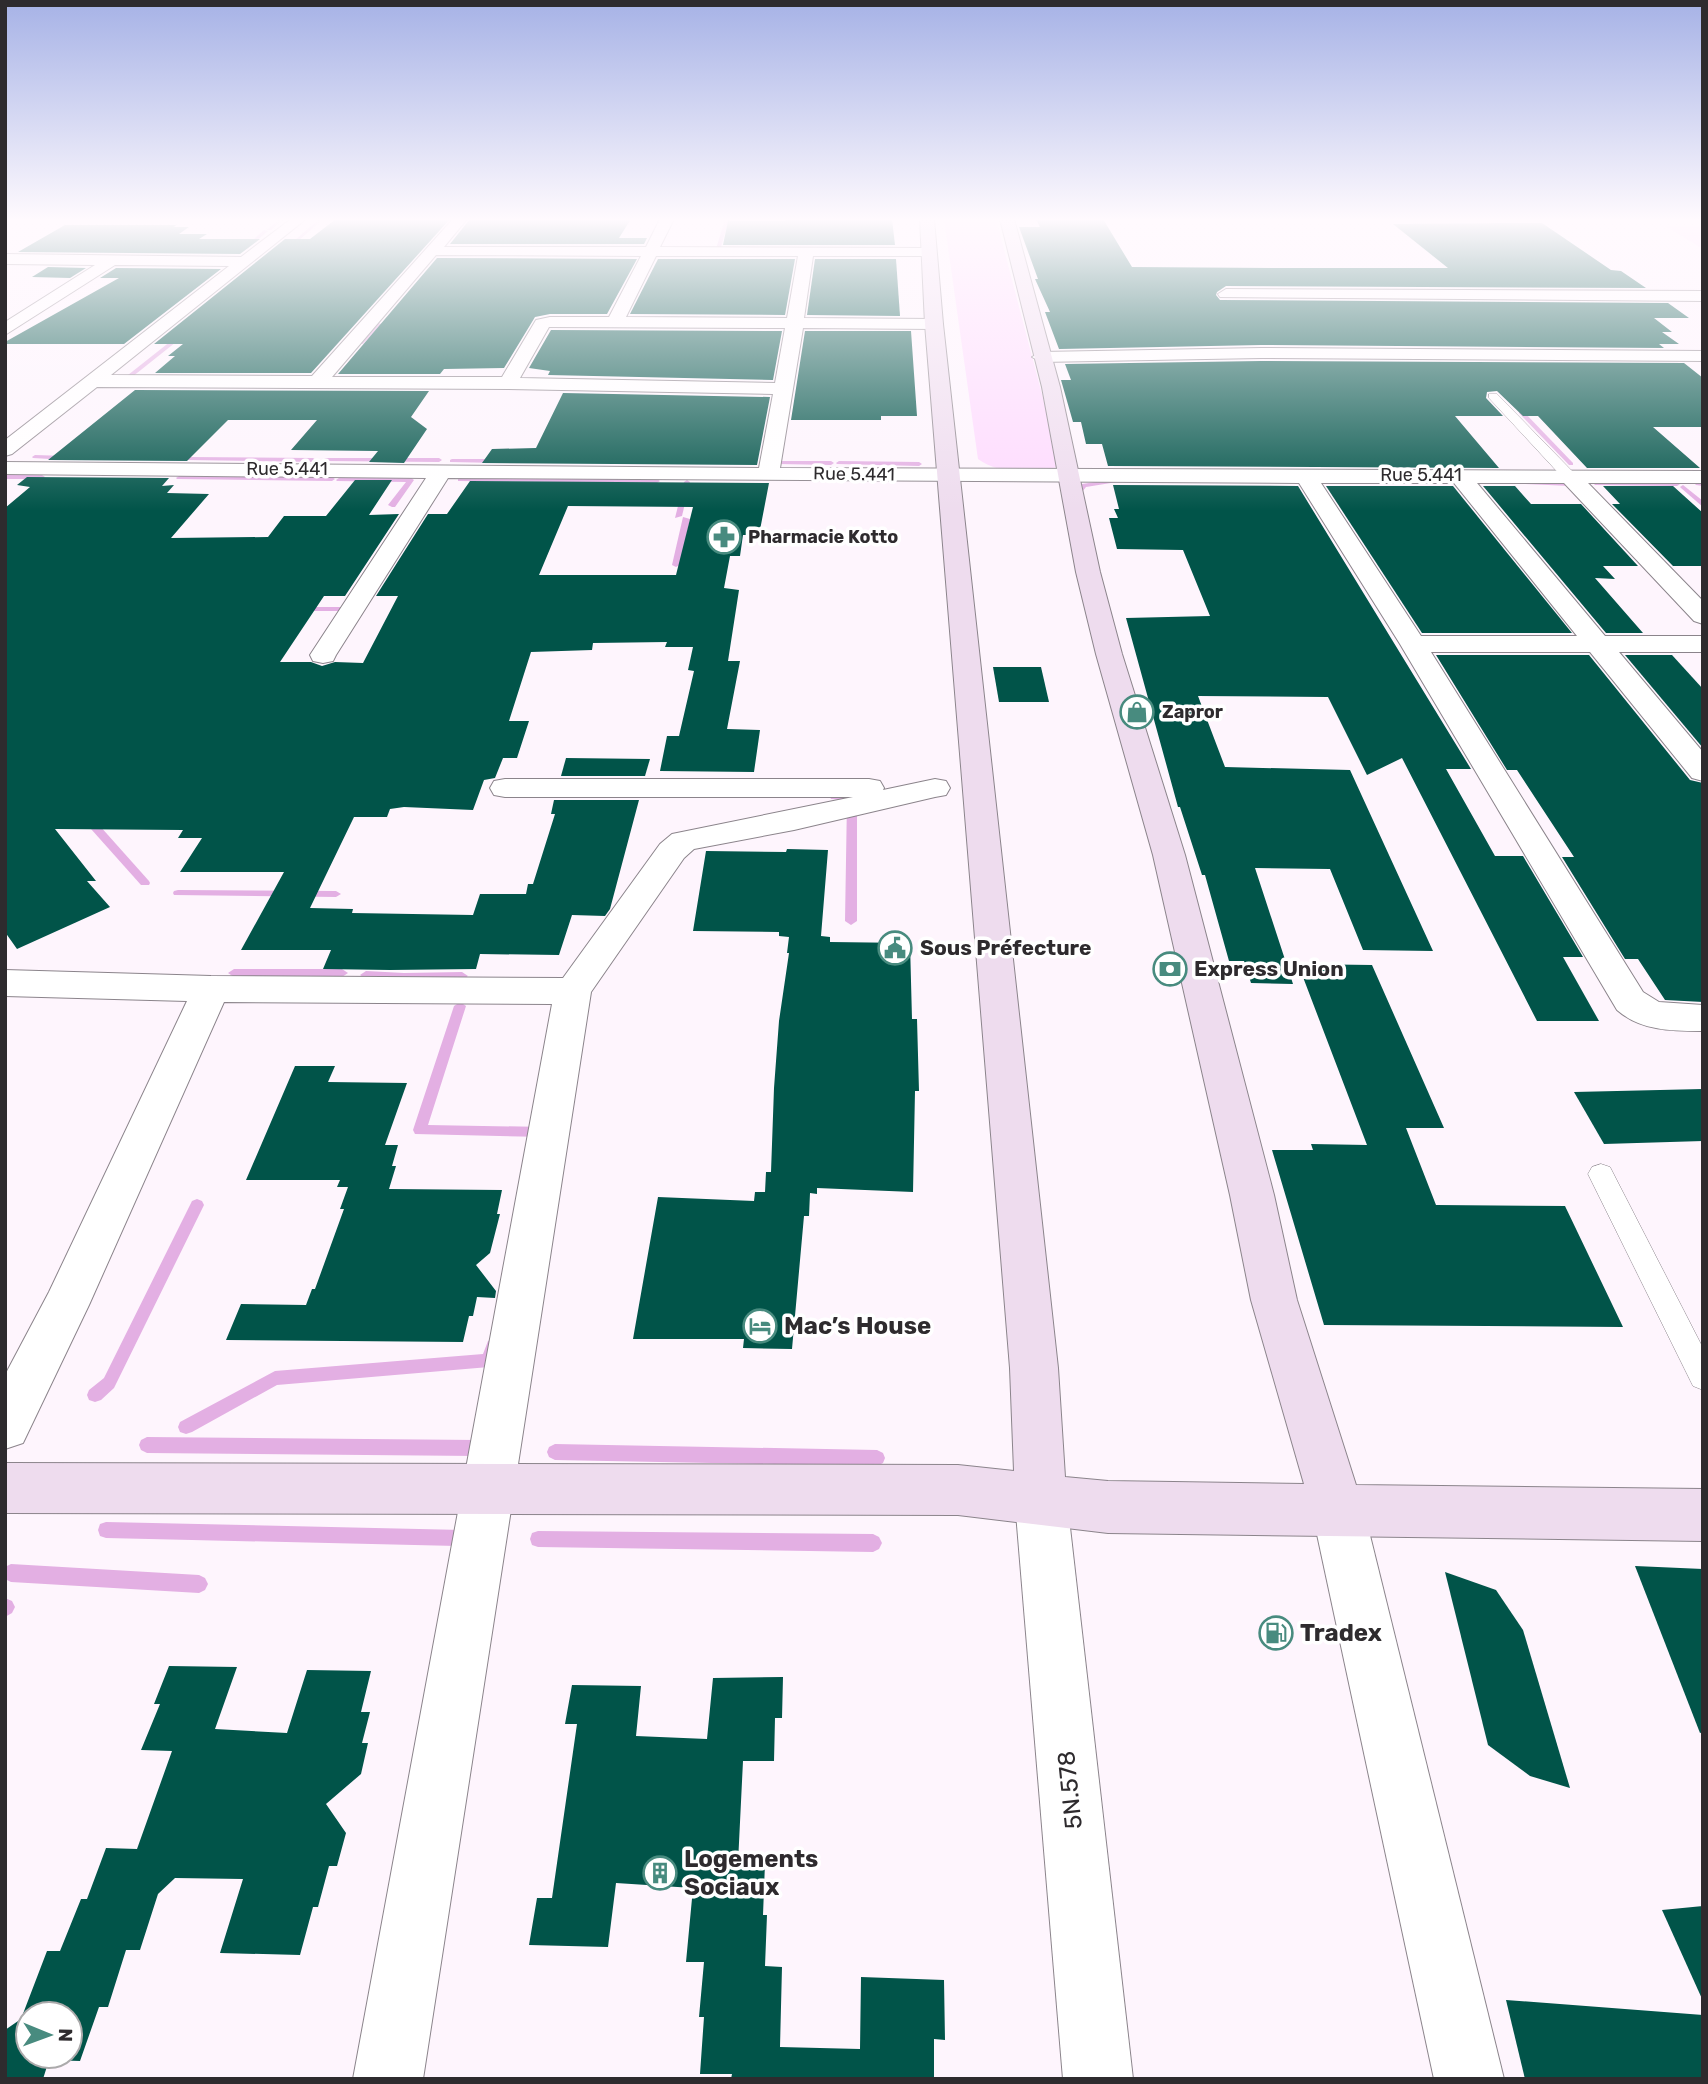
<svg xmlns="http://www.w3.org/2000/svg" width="1708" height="2084" viewBox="0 0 1708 2084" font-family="Rubik,sans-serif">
<rect width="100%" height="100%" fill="#fef5fd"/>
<g fill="#fedafe">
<path d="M944,219H996L1059,459L1057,467C1033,475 999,474 978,459Z"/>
<path d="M1665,226H1703V249Z"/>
</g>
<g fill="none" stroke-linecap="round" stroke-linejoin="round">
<g fill="#e3afe3" fill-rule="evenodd">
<path d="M279,219H284L271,230H267Z"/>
<path d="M319,219H323L289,249H285Z"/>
<path d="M725,219H729L721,247L729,248L718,250L716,249Z"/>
<path d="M264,230L268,231L247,249H243Z"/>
<path d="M377,323L382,324L363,344H359V342Z"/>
<path d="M171,341L176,342L132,377H128V375Z"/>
<path d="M1519,411H1523L1573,463V465H1569L1519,413Z"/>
<path d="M35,455L67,456L70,458L67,460L33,458L32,457Z"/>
<path d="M189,457L313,458L316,460L313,462L187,460L186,459Z"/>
<path d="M326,458H439L442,460L439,462L324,461V459Z"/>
<path d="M452,459H501L504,461L501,463L450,462V460Z"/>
<path d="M781,461H831L834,463L831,465L779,464L778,463Z"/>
<path d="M839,461L919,462L922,464L919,466L837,464L836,463Z"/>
<path d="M5,475H42L45,477L42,479H5Z"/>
<path d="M179,476L332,477L335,479L332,481L177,479L176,478Z"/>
<path d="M339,478H411L414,480L395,507H392L388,505L406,482L337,481L336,480Z"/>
<path d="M460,478L657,479L660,481L657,483L458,481V479Z"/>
<path d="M1115,479L1117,480V482L1086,487L1078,497L1072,496L1082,484Z"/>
<path d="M687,480L690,482L682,516L675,518L684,482Z"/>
<path d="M1527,481L1571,482L1574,484L1571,486L1525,484L1524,483Z"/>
<path d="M1597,482H1677L1680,484L1677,486L1595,485L1594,484Z"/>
<path d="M1698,482H1703V486L1696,485L1695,484Z"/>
<path d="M1683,485L1703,501V507L1681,488L1680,487Z"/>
<path d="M683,517L690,519L680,565L676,567L672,565Z"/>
<path d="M298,607H348L352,609L348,611H301L297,609Z"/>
<path d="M835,794H852L857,797V921L851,925L845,921L847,800L831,799L830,797Z"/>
<path d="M87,815L91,816L149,881L150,883L149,885H141L83,820L82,818Z"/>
<path d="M178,890L336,891L341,894L336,897L174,895L173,893L174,891Z"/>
<path d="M234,969H342L348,973L342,977H234L228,973Z"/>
<path d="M366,971L404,973L462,972L468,976L462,980L366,979L360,975Z"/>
<path d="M460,1002L466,1006L428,1125L545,1127L550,1128L552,1132L550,1136L545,1137L415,1134L413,1130L454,1006Z"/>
<path d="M197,1199L202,1201L204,1205L114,1388L101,1400L95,1402L89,1400L87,1395L89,1390L104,1378L192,1201Z"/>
<path d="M493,1339L498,1341L501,1346L494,1365L489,1367L277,1385L192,1432L186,1434L180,1432L178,1427L180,1422L275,1371L483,1354L488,1341Z"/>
<path d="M147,1437L477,1440L484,1437L490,1440L492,1445L490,1450L477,1456L147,1453L141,1450L139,1445L141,1440Z"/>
<path d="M555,1444L877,1450L883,1453L885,1458L883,1463L877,1466L555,1460L549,1457L547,1452L549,1447Z"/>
<path d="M106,1522L463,1530L469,1532L473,1542L470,1548L464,1550L457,1546L106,1538L100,1536L98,1530L100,1524Z"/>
<path d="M538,1531L873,1534L879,1537L882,1543L879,1549L873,1552L538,1547L532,1545L530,1539L532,1533Z"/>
<path d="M11,1564L199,1575L205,1578L208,1584L205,1590L199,1593L11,1582L5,1579V1567Z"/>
<path d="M5,1598L12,1601L15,1607L12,1613L5,1617Z"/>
</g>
</g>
<g fill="#015449" fill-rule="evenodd">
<path d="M336,219H450L311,373H155L175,356H168L183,344H154L285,239H310Z"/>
<path d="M470,219H631L619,238H647L644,244H450Z"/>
<path d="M785,219H892L895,245H723L728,221H785Z"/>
<path d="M1036,219H1103L1132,267L1275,268H1448L1393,224L1542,223L1611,270L1621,271L1646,288L1226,286L1217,292L1216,295L1220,300L1668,303L1689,318H1654L1672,332H1662L1679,344H1659L1664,348L1261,345L1059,349L1045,312H1050L1035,279H1038L1019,227H1040Z"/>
<path d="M65,225H176L174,227H189L179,234H207L199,239H260L240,254L18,252Z"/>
<path d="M437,258L637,259L607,314H550L535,317L504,368L444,369L440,374H338Z"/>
<path d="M658,259H795L785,315L630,314Z"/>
<path d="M815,259H896L900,316L807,315Z"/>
<path d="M48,267L86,268L70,278L32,277Z"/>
<path d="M116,268L221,269L124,344H5V342L119,278H100Z"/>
<path d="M551,330L782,331L773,380L548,375L550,371L529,368Z"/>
<path d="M805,331H911L917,416H881V420H791Z"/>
<path d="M1261,361L1684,363L1703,378V427H1653L1700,468H1587L1538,416H1523L1497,391L1487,392L1486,398L1503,416H1455L1499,468L1108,466L1102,444H1086L1081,422H1073L1061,380H1071L1065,364Z"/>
<path d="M135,390L429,391L411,417L427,429L404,463L369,462L378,451L291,450L317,420H228L187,461L48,460Z"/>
<path d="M563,393L770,397L757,465L482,463L492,449L536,448Z"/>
<path d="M27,477L169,478L162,486L174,485L167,493L209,494L171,538L268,537L284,516H326L355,480H392L369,515L399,514L345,596H324L280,662H311L322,666L335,662L363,663L398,596H376L428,514H447L470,481L769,483L760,530L755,529L753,535H743L740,556H730L724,588L739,590L728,661H740L727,729L760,730L754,772L660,771L667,736H679L694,671L688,670L693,647H665L667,642L593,643L592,650L531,652L509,721H529L517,758H503L495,778L484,780L473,810L404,807L390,809L387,817H354L310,908L353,909L352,913L473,915L480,894H526L528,884H533L555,814H551L554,800H639L610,909L605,916L572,915L559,955L480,954L476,969L390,970L323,969L331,950H241L284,872H180L202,838H178L183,830L55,829L96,881H87L110,907L17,949L5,932V508L30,487L17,485ZM568,506L693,507L676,575H539Z"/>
<path d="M1113,485L1298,486L1471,769H1446L1495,856H1523L1583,957H1563L1599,1021H1537L1402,758L1367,775L1328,697L1198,696L1225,767L1350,770L1433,951L1363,950L1330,869L1255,868L1293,984L1251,983L1244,961H1229L1205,875H1202L1180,807H1178L1126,618L1210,616L1183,550L1117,549L1109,518H1118L1114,509H1119Z"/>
<path d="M1326,486H1453L1572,633H1422Z"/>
<path d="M1483,486H1515L1531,504H1581L1638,566H1603L1615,579L1595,578L1643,633H1606Z"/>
<path d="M1603,486H1673L1703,513V566H1673L1612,504H1620Z"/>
<path d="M1436,655H1589L1690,780L1703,783V1002L1665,1000L1638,959H1625L1562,857H1574L1517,770H1507Z"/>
<path d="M1625,655H1672L1703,689V748Z"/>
<path d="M993,667H1041L1049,702H999Z"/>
<path d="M566,758L650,759L645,776H561Z"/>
<path d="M787,849L828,850L821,936L830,937V942L910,943L912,1019H917L919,1091H915L913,1192L817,1188V1194L810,1193L809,1216H804L792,1349L743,1348L744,1339H633L658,1197L754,1201L755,1192H765L766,1172H771L774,1088L779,1021L789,953H787L789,937L779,936V932L693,931L706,851L786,852Z"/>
<path d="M1298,964L1372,965L1444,1128H1406L1436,1205L1565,1206L1623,1327L1324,1325L1272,1150H1313L1311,1144L1367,1145Z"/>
<path d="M295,1066H335L328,1082L407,1083L385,1145H398L392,1166H396L389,1189L502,1190L497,1214H500L490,1253L476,1265L496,1291L495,1298L477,1297L473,1316H469L463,1342L226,1340L241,1304L306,1305L312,1289H315L344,1209H340L348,1187H337L340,1180H246Z"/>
<path d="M1703,1089V1141L1604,1144L1574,1092Z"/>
<path d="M1635,1566L1703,1569V1732L1700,1733Z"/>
<path d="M1445,1572L1496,1590L1523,1630L1570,1788L1530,1776L1488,1745Z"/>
<path d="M169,1666L237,1667L215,1729L287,1733L307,1670L371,1671L361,1712H370L362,1743H368L361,1774L326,1804L346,1833L337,1866H329L318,1907H313L300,1955L220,1953L243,1879L175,1878L158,1894L140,1950H126L108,2007H99L80,2061L49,2060L43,2079H5V2030L21,2019L47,1951H60L81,1899H87L106,1848L137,1849L172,1751L141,1750L160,1704H154ZM28,2014H70V2056H28Z"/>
<path d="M783,1677L782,1718H775L774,1761H743L738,1863H765L763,1915H767L765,1966L782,1967L780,2047L860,2049L861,1977L944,1980L945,2040L934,2039V2079H731L732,2074H700L704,2017H699L704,1962H686L693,1888L616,1883L608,1947L529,1945L537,1898H552L577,1724H565L572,1685L641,1686L636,1736L707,1739L713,1678Z"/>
<path d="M1703,1906V2001L1662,1910Z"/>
<path d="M1506,2000L1703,2015V2079H1525Z"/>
</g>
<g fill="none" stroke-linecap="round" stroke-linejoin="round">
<defs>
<g id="service">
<path d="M1489,394H1497L1573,472V478H1563L1489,398Z"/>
<path d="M1601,1164L1610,1167L1703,1348V1390L1693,1386L1588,1174L1592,1167Z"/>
</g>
<g id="minor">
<path d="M291,219H306L111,375L312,376L453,219H467L444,247H646L660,219H674L660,247L927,248L934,252L927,256H813L804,318L934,319L943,324L934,329L803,328L780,468L1703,471V483H1588L1703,601V624L1694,621L1564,483H1477L1605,636H1703V652H1619L1703,752V781L1692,778L1590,652H1431L1643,992L1659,1002L1703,1005V1031C1672,1031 1641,1031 1617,1010L1400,644L1299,483L448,478L336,655L333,661L323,663L313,661L310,655L426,478L5,474V462L759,468L773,394L508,389L97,387L12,454L5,456V440L229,266L115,265L5,335V322L95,265L5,264V254L241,257ZM436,255L641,256L609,317H550L536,320L502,377H332ZM656,256H798L787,318L626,317ZM549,327H550L785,328L775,383L520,378ZM1321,483H1454L1577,636H1421Z"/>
<path d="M1226,289L1703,291V301L1220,297L1218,294Z"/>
<path d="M1261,348L1703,351V361L1261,358L1041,362L1032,357L1041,352Z"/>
<path d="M505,779H869L880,781L884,788L883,790L935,779L946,781L950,788L946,795L935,797L794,830L694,849L684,858L591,992L423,2079H353L552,1004L224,1002L89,1305L23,1443L5,1449V1375L49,1292L187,1001L5,996V970L211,976L563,978L660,844L672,834L853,797H505L494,795L490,788L494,781Z"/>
<path d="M1041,1476L1059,1483L1067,1501L1133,2079H1063L1015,1501L1023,1483Z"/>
<path d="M1338,1485L1357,1493L1364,1511L1504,2079H1434L1312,1511L1319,1493Z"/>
</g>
<path id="secondary" d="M920,219H934L943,324L1058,1368L1065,1477L1108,1481L1304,1484L1251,1300L1230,1195L1153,855L1096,654L1076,572L1042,387L1000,219H1014L1060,387L1100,572L1122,654L1185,855L1274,1195L1297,1300L1356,1485L1703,1489V1541L1108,1533L958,1515L5,1513V1463L958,1465L1014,1471L1010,1368L925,324Z"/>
</defs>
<use href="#service" stroke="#8b848b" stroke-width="1"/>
<use href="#minor" stroke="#8b848b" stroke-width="2"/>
<use href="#secondary" stroke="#8b848b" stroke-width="2"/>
<use href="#service" fill="#fff" fill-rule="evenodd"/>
<use href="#minor" fill="#fff" fill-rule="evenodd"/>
<use href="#secondary" fill="#eedcee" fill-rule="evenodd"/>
</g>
<linearGradient id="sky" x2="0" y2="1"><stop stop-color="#a6b2e6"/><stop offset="0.43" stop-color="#fffafe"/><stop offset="1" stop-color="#fffafe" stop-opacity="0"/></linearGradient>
<rect width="1708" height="511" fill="url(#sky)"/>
<defs>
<symbol id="pharmacy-ring" viewBox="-11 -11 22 22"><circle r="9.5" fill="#fff" stroke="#488b7f" stroke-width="1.5"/><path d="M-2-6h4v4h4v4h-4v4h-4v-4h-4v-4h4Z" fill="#488b7f"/></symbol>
<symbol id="shop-ring" viewBox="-11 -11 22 22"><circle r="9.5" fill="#fff" stroke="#488b7f" stroke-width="1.5"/><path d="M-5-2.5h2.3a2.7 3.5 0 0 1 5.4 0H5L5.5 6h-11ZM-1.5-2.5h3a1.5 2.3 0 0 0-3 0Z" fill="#488b7f"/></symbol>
<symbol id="civic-ring" viewBox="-11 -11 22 22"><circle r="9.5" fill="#fff" stroke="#488b7f" stroke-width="1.5"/><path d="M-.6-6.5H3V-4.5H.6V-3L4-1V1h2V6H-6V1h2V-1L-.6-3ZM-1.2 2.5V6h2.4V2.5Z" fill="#488b7f"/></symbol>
<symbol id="bank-ring" viewBox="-11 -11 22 22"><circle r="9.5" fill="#fff" stroke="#488b7f" stroke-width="1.5"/><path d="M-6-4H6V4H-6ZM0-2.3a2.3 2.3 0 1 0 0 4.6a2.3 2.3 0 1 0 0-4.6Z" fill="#488b7f"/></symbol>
<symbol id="hotel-ring" viewBox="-11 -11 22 22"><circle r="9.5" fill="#fff" stroke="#488b7f" stroke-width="1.5"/><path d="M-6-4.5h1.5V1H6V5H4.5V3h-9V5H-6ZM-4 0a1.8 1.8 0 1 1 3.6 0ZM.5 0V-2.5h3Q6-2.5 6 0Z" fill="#488b7f"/></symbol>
<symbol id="fuel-ring" viewBox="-11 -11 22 22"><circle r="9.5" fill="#fff" stroke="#488b7f" stroke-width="1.5"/><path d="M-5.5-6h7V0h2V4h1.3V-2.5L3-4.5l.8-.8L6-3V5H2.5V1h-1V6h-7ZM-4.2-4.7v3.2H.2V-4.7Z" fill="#488b7f"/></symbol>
<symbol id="building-ring" viewBox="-11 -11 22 22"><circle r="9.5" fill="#fff" stroke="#488b7f" stroke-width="1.5"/><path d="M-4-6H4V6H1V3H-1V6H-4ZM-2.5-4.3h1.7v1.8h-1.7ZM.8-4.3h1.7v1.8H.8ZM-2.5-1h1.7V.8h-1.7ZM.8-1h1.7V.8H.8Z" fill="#488b7f"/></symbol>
</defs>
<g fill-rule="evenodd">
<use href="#pharmacy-ring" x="705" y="518" width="38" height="38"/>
<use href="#shop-ring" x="1118" y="693" width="38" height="38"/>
<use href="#civic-ring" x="876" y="929" width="38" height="38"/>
<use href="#bank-ring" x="1151" y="950" width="38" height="38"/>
<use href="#hotel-ring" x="741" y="1307" width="38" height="38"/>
<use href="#fuel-ring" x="1257" y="1614" width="38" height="38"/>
<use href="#building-ring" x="641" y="1854" width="38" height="38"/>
</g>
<g text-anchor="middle" stroke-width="7" stroke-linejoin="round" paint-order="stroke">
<g font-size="18" fill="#2e2b2e" stroke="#fff">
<text x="287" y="475">Rue 5.441</text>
<text transform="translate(854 474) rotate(1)" y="6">Rue 5.441</text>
<text x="1421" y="481">Rue 5.441</text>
</g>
<g font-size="18" font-weight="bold" fill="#2e2b2e" stroke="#fff" text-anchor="start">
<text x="748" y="543">Pharmacie Kotto</text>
<text x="1162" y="718">Zapror</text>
</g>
<g font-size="21" font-weight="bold" fill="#2e2b2e" stroke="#fff" text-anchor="start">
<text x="920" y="955">Sous Préfecture</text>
<text x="1194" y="976">Express Union</text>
</g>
<g font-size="24" font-weight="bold" fill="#2e2b2e" stroke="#fff" text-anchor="start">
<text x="784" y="1334">Mac’s House</text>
<text x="1300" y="1641">Tradex</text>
<text x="684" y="1867">Logements<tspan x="684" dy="28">Sociaux</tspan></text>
</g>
<g font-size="24" fill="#2e2b2e" stroke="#fff">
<text transform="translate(1070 1790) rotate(-96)" y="8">5N.578</text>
</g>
</g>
<rect width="1708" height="2084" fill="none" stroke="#2e2b2e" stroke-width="14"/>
<g transform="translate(49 2035) rotate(91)"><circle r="33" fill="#ffffff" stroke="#abaaab" stroke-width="2"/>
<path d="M0-5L12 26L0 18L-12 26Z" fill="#488b7f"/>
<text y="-10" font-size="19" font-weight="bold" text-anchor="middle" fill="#2e2b2e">N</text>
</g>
</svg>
